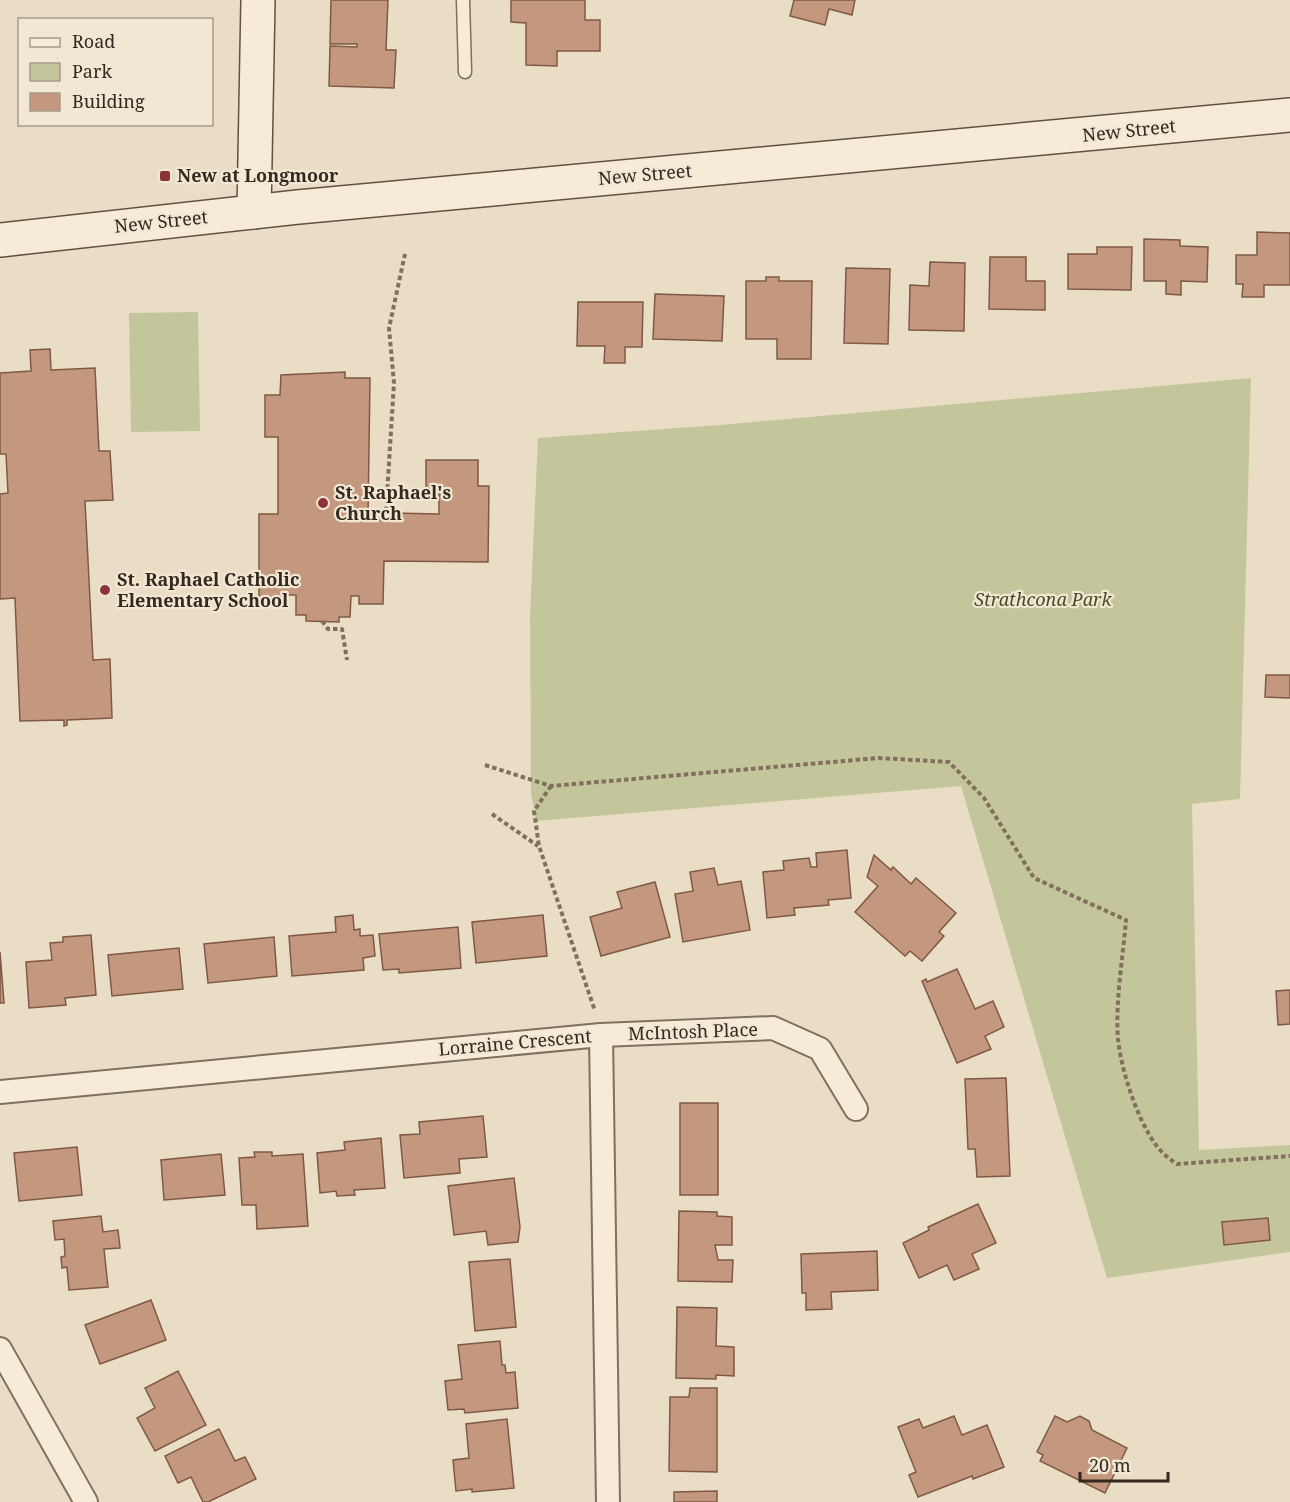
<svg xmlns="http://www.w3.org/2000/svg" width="1290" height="1502" viewBox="0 0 1290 1502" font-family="'Noto Serif',serif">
<rect width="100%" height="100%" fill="#e9ddc5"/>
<g fill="#c3c69a">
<path d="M198,312L200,431L131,432L129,313Z"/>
<path d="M1251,378L1240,799L1192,804L1199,1150L1290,1145V1252L1107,1278L961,786L536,821L531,793L530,617L538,438L720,425Z"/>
</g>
<g fill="#c4987e" stroke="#7f5945" stroke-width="1.5">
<path d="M331,0H388L386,50H396L394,88L329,86L330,46L357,47V44H330Z"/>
<path d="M511,0H585V20H600V51H557V66L526,65V23L511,22Z"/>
<path d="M794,0H855L852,15L829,9L825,25L790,16Z"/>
<path d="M1257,232L1290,233V285H1264V297H1242L1243,284H1236V255H1257Z"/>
<path d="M1144,239L1180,240V246L1208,247L1207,282L1181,281V295L1166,294V281H1144Z"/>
<path d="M1097,247H1132L1131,290L1068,289V254H1097Z"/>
<path d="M990,257H1026V281H1045V310L989,309Z"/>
<path d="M930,262L965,263L964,331L909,330L910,285L929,286Z"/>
<path d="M846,268L890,269L888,344L844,343Z"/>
<path d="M766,277H779V281H812L811,359H777V339H746V281H766Z"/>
<path d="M655,294L724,296L722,341L653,339Z"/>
<path d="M578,302H643L642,347H625V363H604L605,346H577Z"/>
<path d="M50,349L51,370L95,368L99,451H110L113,500L85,501L93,660L110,659L112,718L67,720V725L64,726V720L20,721L15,598L0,599V494L8,493L6,454H0V373L31,371L30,350Z"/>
<path d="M345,372V378H370L368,517H377L380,521L379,518H393V513L439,514V492H426V460H478V486H489L488,562L384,561L383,604H359V596H351L350,617H339V622L306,621V615H296V595H287V603H259V514H278V437H265V395H280L281,375Z"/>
<path d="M1266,675H1290V698L1265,697Z"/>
<path d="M847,850L851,898L828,900L829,905L794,908L795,915L767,918L763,872L784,870L783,861L809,858L811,867H817L816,853Z"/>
<path d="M874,855L891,870L893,867L911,884L916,878L956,913L939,932L944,936L922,961L910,951L905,956L855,912L878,886L867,877Z"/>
<path d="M714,868L718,885L741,881L750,930L683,942L675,894L693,891L690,872Z"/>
<path d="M655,882L670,937L601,956L590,917L622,908L617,892Z"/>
<path d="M353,915L354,930L360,929V936L373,935L375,956L363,958L364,970L292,976L289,936L336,932L335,917Z"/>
<path d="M543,915L547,956L476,963L472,922Z"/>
<path d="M458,927L461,968L399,973V969L383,970L379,934Z"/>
<path d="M91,935L96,995L65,998L66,1005L29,1008L26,962L52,960L50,943L63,942V937Z"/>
<path d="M274,937L277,976L208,983L204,944Z"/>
<path d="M179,948L183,989L112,996L108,955Z"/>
<path d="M0,952L4,1003H0Z"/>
<path d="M957,969L975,1009L993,1001L1004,1027L985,1036L991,1049L957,1063L922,981L926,979L927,982Z"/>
<path d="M1290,990V1024L1278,1025L1276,991Z"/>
<path d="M1006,1078L1010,1176L977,1177L975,1149H968L965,1079Z"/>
<rect x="680" y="1103" width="38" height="92"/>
<path d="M483,1116L487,1157L459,1159L460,1173L404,1178L400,1135L420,1134L419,1122Z"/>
<path d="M381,1138L385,1188L354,1190L355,1195L337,1196L336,1191L320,1193L317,1153L345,1150L344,1142Z"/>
<path d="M77,1147L82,1195L19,1201L14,1153Z"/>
<path d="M254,1152H272V1156L303,1154L308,1226L257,1229L256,1205H242L239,1158L255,1157Z"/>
<path d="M221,1154L225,1195L164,1200L161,1160Z"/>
<path d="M514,1178L520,1227L518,1242L488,1245L486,1231L454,1235L448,1186Z"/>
<path d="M978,1204L996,1243L972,1254L979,1269L954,1280L947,1265L919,1278L903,1243L929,1230L928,1227Z"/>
<path d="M679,1211L717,1212V1216L732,1217V1245H715L718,1260H733L732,1282L678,1281Z"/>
<path d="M101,1216L103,1232L118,1230L120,1248L104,1249L108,1287L69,1290L67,1267L62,1268L61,1257L65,1256L64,1239L55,1240L53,1221Z"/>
<path d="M1268,1218L1270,1240L1224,1245L1222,1222Z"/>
<path d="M877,1251L878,1290L831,1292L832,1309L806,1310V1293H802L801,1254Z"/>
<path d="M510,1259L516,1327L475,1331L469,1262Z"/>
<path d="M151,1300L166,1340L100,1364L85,1325Z"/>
<path d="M677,1307L717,1308L716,1346L734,1347V1376L716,1375V1379L676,1378Z"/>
<path d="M500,1341L502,1365H505L506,1373L515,1372L518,1408L465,1413L464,1409L448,1410L445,1381L462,1379L458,1345Z"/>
<path d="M178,1371L206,1425L155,1451L137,1418L155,1408L145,1388Z"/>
<path d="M690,1388H717V1472L669,1471L670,1397H689Z"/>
<path d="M954,1416L962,1435L987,1425L1004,1467L973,1479L972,1476L918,1497L909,1475L916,1472L898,1427L919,1419L923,1428Z"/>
<path d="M1055,1416L1067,1422L1080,1416L1089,1421L1092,1430L1127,1448L1105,1493L1040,1461L1043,1455L1037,1452Z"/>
<path d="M507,1419L514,1488L472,1492V1489L456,1491L453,1460L469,1458L466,1424Z"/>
<path d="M219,1429L235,1461L245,1457L256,1479L208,1502H203L191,1477L178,1483L165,1456Z"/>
<path d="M717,1491V1502H674V1492Z"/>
</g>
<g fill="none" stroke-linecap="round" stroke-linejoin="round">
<defs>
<path id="lane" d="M463,0L465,72"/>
<g id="street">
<path d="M601,1035L608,1502"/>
<path d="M0,1092L601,1035L773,1028L820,1049L856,1109"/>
<path d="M0,1349L86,1502"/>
</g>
<g id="secondary">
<path d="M254,212L258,0"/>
<path d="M0,240L298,207L1290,115"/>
</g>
</defs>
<use href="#lane" stroke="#826f5d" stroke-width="15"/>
<use href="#street" stroke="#826f5d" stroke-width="26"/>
<use href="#secondary" stroke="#645040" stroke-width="36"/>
<g stroke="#826f5d" stroke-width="4" stroke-dasharray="4.5 3" stroke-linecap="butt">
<path d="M386,511L394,383L389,328L405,254"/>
<path d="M322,621L328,629H342L347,660"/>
<path d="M485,765L551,786L879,758L949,762L984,798L1034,878L1126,920C1123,957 1115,1003 1118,1039C1121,1066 1130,1094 1141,1119C1151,1139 1158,1152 1177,1164L1290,1156"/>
<path d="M551,786L534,811L539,846L595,1011"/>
<path d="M492,814L538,846"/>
</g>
<use href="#lane" stroke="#f5ebd7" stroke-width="12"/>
<use href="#street" stroke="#f5ebd7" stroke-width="22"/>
<use href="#secondary" stroke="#f5ebd7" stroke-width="33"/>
</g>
<g fill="#8b3338" stroke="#f2e7d3" stroke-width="2">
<rect x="159" y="170" width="12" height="12" rx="3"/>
<circle cx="323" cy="503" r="6"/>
<circle cx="105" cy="590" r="6"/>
</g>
<g text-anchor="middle" stroke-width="4.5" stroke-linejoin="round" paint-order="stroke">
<g font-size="18" fill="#34281f" stroke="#f2e7d3">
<text transform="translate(1129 131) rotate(-6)" y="6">New Street</text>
<text transform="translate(645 175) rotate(-5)" y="6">New Street</text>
<text transform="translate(161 222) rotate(-6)" y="6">New Street</text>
<text transform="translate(693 1032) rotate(-2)" y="6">McIntosh Place</text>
<text transform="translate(515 1043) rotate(-5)" y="6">Lorraine Crescent</text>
</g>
<g font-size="18" font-weight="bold" fill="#34281f" stroke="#f2e7d3" text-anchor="start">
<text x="177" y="182">New at Longmoor</text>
<text x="335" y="499">St. Raphael's<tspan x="335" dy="21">Church</tspan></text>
<text x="117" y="586">St. Raphael Catholic<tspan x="117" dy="21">Elementary School</tspan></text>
</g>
<g font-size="18" font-style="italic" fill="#464e28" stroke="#f2e7d3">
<text x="1043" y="606">Strathcona Park</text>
</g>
</g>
<rect x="18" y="18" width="195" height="108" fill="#f2e7d3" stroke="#a69b8b" stroke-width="1.5"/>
<rect x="30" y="38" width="30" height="9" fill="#f5ebd7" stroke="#a69b8b" stroke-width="1.5"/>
<text x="72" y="48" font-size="18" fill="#34281f">Road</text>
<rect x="30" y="63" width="30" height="18" fill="#c3c69a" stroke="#a69b8b" stroke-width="1.5"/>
<text x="72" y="78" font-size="18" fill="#34281f">Park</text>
<rect x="30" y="93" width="30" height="18" fill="#c4987e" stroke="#a69b8b" stroke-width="1.5"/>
<text x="72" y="108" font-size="18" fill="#34281f">Building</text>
<path d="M1080 1472v9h88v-9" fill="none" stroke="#34281f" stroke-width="3"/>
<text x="1089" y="1472" font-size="18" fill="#34281f" stroke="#f2e7d3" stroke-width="4.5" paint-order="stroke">20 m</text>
</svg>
